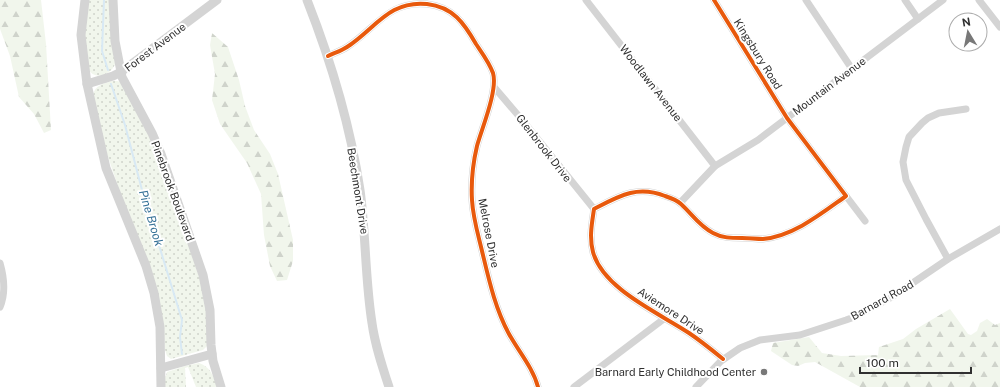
<svg xmlns="http://www.w3.org/2000/svg" width="1000" height="387" viewBox="0 0 1000 387" font-family="'Public Sans',sans-serif">
<defs>
<pattern id="grass-dots" width="8" height="8" patternUnits="userSpaceOnUse"><rect width="8" height="8" fill="#f1f6ec"/><path d="M2 2h.1M6 6h.1" fill="none" stroke="#cfd3cb" stroke-width="1.8" stroke-linecap="round"/></pattern>
<pattern id="forest-firs" width="22" height="20" patternUnits="userSpaceOnUse"><rect width="22" height="20" fill="#f1f6ec"/><path d="M5 1l3.5 6h-7zM16 11l3.5 6h-7z" fill="#cfd3cb"/></pattern>
</defs>
<rect width="100%" height="100%" fill="#fff"/>
<g fill="url(#grass-dots)">
<path d="M89,0H110L115,64C112,74 95,81 89,70L83,33Z"/>
<path d="M112,81H117L122,82L148,132L185,232L205,296L208,342L207,346L203,350L171,359L167,356L165,350L162,315L107,154L93,95C95,85 103,84 112,81Z"/>
<path d="M199,363C211,367 213,376 218,387H196L188,367L185,368L186,387H164L163,377L166,376L167,372L185,366Z"/>
</g>
<g fill="url(#forest-firs)">
<path d="M0,0H41L46,44L51,130L44,133L34,114L19,97L10,56L0,29Z"/>
<path d="M212,33L228,47L239,80L245,106L254,130L270,154L278,174L293,240V261L287,280L277,281L270,266L264,235L261,194L247,163L220,124L212,100L215,74L210,45Z"/>
<path d="M950,309L968,334L971,335L977,331L980,323L987,319L995,325L1000,323V387H860L815,362L805,363L798,366L792,365L771,351L773,343L809,337L822,353L841,356L878,355L879,347L903,339L916,329Z"/>
</g>
<g fill="none" stroke-linecap="round" stroke-linejoin="round">
<g stroke="#d8e9f4" stroke-width="2">
<path d="M104,0L102,51L108,70"/>
<path d="M111,84L125,125L142,190L182,320L180,337L182,354"/>
</g>
<g stroke="#d4d4d4" stroke-width="7">
<path d="M586,0L715,166"/>
<path d="M714,0L787,118L846,196C822,213 794,236 763,239C756,239 749,238 742,238C731,238 722,238 713,233C699,226 692,214 681,204C677,200 671,198 665,196C637,185 619,196 594,209C592,223 589,237 593,252C603,289 659,313 689,333C701,341 712,350 723,359"/>
<path d="M806,0L852,69"/>
<path d="M905,0L918,19"/>
<path d="M979,0L1000,27"/>
<path d="M328,56C334,53 341,51 347,47C375,29 389,0 427,4C453,7 464,23 476,44C482,53 489,62 493,73C498,90 482,128 477,146C473,163 471,183 472,200C473,218 478,234 482,251C489,280 495,308 509,334C519,352 533,368 538,387"/>
<path d="M494,87L523,121L594,209"/>
<path d="M846,196L865,221"/>
<path d="M680,203L715,166L758,140L943,0"/>
<path d="M948,259L926,219L906,180L903,162L906,147L909,137L922,123L928,118L939,113L966,109"/>
<path d="M0,263C4,277 6,293 0,307"/>
<path d="M574,387L665,318"/>
<path d="M696,387L721,361L740,348L760,340L800,335L846,320L857,316L892,297L948,259L1000,229"/>
</g>
<g stroke="#d4d4d4" stroke-width="9">
<path d="M85,0L81,35L87,84L106,168L146,266L154,293L160,327L161,387"/>
<path d="M113,0L115,41L122,77L152,133L161,154L203,275L210,310L211,345L213,361L221,387"/>
<path d="M307,0C331,61 350,124 360,190C366,234 365,279 372,323C375,345 382,366 389,387"/>
<path d="M87,84L113,76L121,72L217,0"/>
<path d="M161,368L212,354"/>
</g>
<defs>
<g id="cycleway">
<path d="M714,0L787,118L846,196C822,213 794,236 763,239C756,239 749,238 742,238C731,238 722,238 713,233C699,226 692,214 681,204C677,200 671,198 665,196C637,185 619,196 594,209C592,223 589,237 593,252C603,289 659,313 689,333C701,341 712,350 723,359"/>
<path d="M328,56C334,53 341,51 347,47C375,29 389,0 427,4C453,7 464,23 476,44C482,53 489,62 493,73C498,90 482,128 477,146C473,163 471,183 472,200C473,218 478,234 482,251C489,280 495,308 509,334C519,352 533,368 538,387"/>
</g>
</defs>
<use href="#cycleway" stroke="#fff" stroke-width="6"/>
<use href="#cycleway" stroke="#e8590c" stroke-width="4"/>
</g>
<circle fill="#787878" stroke="#fff" stroke-width="1.5" cx="764" cy="372" r="4"/>
<g text-anchor="middle" stroke-width="4" stroke-linejoin="round" paint-order="stroke">
<g font-size="11" fill="#303030" stroke="#fff">
<text transform="translate(155 47) rotate(-37)" y="4">Forest Avenue</text>
<text transform="translate(758 54) rotate(58)" y="4">Kingsbury Road</text>
<text transform="translate(651 83) rotate(52)" y="4">Woodlawn Avenue</text>
<text transform="translate(829 86) rotate(-37)" y="4">Mountain Avenue</text>
<text transform="translate(544 148) rotate(52)" y="4">Glenbrook Drive</text>
<text transform="translate(173 191) rotate(70)" y="4">Pinebrook Boulevard</text>
<text transform="translate(358 191) rotate(81)" y="4">Beechmont Drive</text>
<text transform="translate(489 233) rotate(79)" y="4">Melrose Drive</text>
<text transform="translate(882 300) rotate(-29)" y="4">Barnard Road</text>
<text transform="translate(671 311) rotate(33)" y="4">Aviemore Drive</text>
</g>
<g font-size="11" fill="#303030" stroke="#fff" text-anchor="end">
<text x="756" y="376">Barnard Early Childhood Center</text>
</g>
<g font-size="12" font-style="italic" fill="#377298" stroke="#fff">
<text transform="translate(151 218) rotate(73)" y="4">Pine Brook</text>
</g>
</g>
<g transform="translate(968 32) rotate(350)"><circle r="19" fill="#ffffff" stroke="#acacac"/>
<path d="M0-3L7 15L0 10L-7 15Z" fill="#787878"/>
<text y="-6" font-size="11" font-weight="bold" text-anchor="middle" fill="#303030">N</text>
</g>
<path d="M860 367v6h111v-6" fill="none" stroke="#303030" stroke-width="2"/>
<text x="866" y="367" font-size="12" fill="#303030" stroke="#ffffff" stroke-width="3" paint-order="stroke">100 m</text>
</svg>
